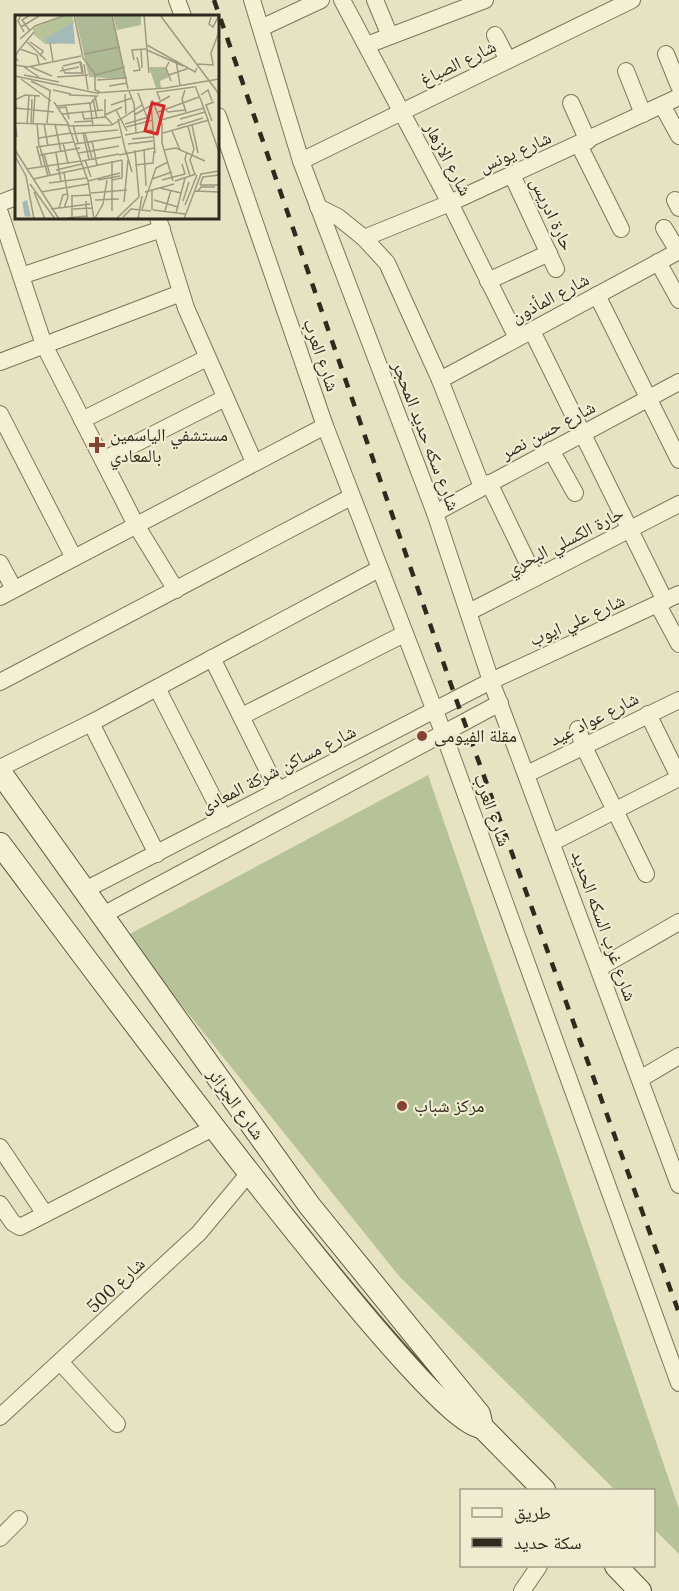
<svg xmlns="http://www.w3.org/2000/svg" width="679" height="1591" viewBox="0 0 679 1591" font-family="Lora,'Noto Naskh Arabic',serif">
<rect width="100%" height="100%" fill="#e7e3c2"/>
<path fill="#b6c398" d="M428,775L679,1509V1554L654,1529V1490H615L399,1276L126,936Z"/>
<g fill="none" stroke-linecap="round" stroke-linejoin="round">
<defs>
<g id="street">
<path d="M177,0L183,16"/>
<path d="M252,0L301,161L435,513L491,681L679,1185"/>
<path d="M342,0L450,203L517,338"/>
<path d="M375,0L390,36"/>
<path d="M261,28L321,0"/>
<path d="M495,35L508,60"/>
<path d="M367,45L485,0"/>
<path d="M666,54L679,86"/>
<path d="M626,71L643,114"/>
<path d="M571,103L588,141"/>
<path d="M662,105L679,136"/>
<path d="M218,116L325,426L443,732L679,1383"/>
<path d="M579,145L621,229"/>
<path d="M301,161L632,0"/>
<path d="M512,175L556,269"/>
<path d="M675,200L679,208"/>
<path d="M0,203L16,197"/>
<path d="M318,207L338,217L364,238L387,263L440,380L482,487"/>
<path d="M0,213L44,345L136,525L176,590"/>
<path d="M158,218L186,308L254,462"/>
<path d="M664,228L678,251"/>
<path d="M364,238L450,203L679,97"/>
<path d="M658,262L679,300"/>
<path d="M21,276L162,229"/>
<path d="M488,281L549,253"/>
<path d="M597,295L679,460"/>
<path d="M532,331L665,601"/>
<path d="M0,362L181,293"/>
<path d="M440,380L679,251"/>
<path d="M0,414L74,558"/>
<path d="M82,420L207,358"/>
<path d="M551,450L575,493"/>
<path d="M103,460L225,398"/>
<path d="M489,483L535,578"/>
<path d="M435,513L679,382"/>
<path d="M0,563L14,589"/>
<path d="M0,597L325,426"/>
<path d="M658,605L679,644"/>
<path d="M469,612L679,504"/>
<path d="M212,658L278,791"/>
<path d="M0,682L351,497"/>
<path d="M157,688L224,819"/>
<path d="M648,714L679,777"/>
<path d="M242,716L404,634"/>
<path d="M91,723L157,854"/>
<path d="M578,729L584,747L646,874"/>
<path d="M0,768L91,723L379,569"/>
<path d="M527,774L679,700"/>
<path d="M553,842L679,778"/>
<path d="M83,891L491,681L679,594"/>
<path d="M101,916L500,703"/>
<path d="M599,968L679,922"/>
<path d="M640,1079L679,1056"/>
<path d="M0,1147L45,1214"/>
<path d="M0,1204L13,1223L20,1227L215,1127"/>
<path d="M61,1363L117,1424"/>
<path d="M0,1417L199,1233L249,1173"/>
<path d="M0,1538L19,1519"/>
<path d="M522,1591L539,1566"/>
</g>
<g id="secondary">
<path d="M0,772L309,1205L479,1414L482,1427L544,1490"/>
<path d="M0,844C54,915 430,1430 482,1427"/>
<path d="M616,1566L640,1591"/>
</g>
</defs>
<use href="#street" stroke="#7e755c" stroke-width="18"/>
<use href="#secondary" stroke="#60563f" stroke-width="24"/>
<use href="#street" stroke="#f3f0d4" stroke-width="16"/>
<use href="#secondary" stroke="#f3f0d4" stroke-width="22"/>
<path stroke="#302a1e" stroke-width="4.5" stroke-dasharray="10 10" stroke-linecap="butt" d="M214,0L456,699L679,1313"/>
</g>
<g fill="#854334" stroke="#efecd1" stroke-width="2">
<path d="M94 436h6v6h6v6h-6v6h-6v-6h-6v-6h6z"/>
<circle cx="422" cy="736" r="6"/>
<circle cx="402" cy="1106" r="6"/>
</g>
<g text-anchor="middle" stroke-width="4.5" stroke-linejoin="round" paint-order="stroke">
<g font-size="18" fill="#302a1e" stroke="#efecd1">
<text transform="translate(458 63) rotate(-26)" y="6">شارع الصباغ</text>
<text transform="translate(515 152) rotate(-24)" y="6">شارع يونس</text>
<text transform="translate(448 159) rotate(62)" y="6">شارع الازهار</text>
<text transform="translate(552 214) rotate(65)" y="6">حارة ادريس</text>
<text transform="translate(550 298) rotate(-28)" y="6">شارع المأذون</text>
<text transform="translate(321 355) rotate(71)" y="6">شارع العرب</text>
<text transform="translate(548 430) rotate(-28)" y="6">شارع حسن نصر</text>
<text transform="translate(426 436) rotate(69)" y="6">شارع سكه حديد المحجر</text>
<text transform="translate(565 541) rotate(-27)" y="6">حارة الكسلي البحري</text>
<text transform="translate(577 620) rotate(-24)" y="6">شارع علي ايوب</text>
<text transform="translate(594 719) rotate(-27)" y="6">شارع عواد عيد</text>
<text transform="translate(278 769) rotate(-27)" y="6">شارع مساكن شركة المعادى</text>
<text transform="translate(492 810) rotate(70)" y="6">شارع العرب</text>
<text transform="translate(604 926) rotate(70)" y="6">شارع غرب السكه الحديد</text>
<text transform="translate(236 1104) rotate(54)" y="6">شارع الجزائر</text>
<text transform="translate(116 1285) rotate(-43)" y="6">شارع 500</text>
</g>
<g font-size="18" fill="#302a1e" stroke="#efecd1" text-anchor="start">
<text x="110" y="441">مستشفي الياسمين<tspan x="110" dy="21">بالمعادي</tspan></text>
<text x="434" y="742">مقلة الفيومى</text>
<text x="414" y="1112">مركز شباب</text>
</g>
</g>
<g transform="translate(15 15)">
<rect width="204" height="204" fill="#e7e3c2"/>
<path d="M52,0H57L59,8L29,24L31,28L34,26L39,27L42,29H30L19,20L18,13Z" fill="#b6c398"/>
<path d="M60,0H97L111,64L74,62ZM98,0H126V10L102,15ZM134,52H150L154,62L145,66L146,73H141Z" fill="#aeb996"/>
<path d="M58,7L60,29L31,28L29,24Z" fill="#a4bab8"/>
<path fill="none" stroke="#a4bab8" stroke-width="3" d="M11,187L14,200H11L9,188Z"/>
<path fill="none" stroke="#9e9980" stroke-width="1.5" d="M6,0L3,6L9,17M59,0L68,43L80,59V75L85,77M97,0L113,74M129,0L134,58M145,0L204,79M196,2L194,9L198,12L204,0M6,12L24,1M15,16L7,5L15,0M5,24L20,11L51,0M12,27L31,45M15,27L28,36L25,41M35,28L38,46M132,30L180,57L182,53M5,34L22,40L24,49M126,34L127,53M132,35L168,51M69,39L105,32M119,45L117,35L131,34M161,45L165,70M3,46L0,42L4,35L19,17M154,47L151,53L156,66M69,49L73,75M183,49L198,50L196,38L204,17M0,50L13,52L66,41M48,51L65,47L67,57M9,52L24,62M16,52L37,61M47,52L50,58H68L66,47M45,56L64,52M118,56L125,55L122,42M9,60L44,67M81,60L110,52M154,60L174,53M0,61L81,78L151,73L204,64M42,62L73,60M6,64L36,86M82,65L112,63M16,66L36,76M94,71L112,68M180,71L187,88M38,75L56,79M170,75L167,84L171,97M114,76L119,89L121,118M123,78L133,105M110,79L111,99M54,80L80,81L83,95M186,80L193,75L197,86M78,84L82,104M90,84V101L98,110M137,85L147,109V128L158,166M145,85L142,77L179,72M39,87L54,110M187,88L204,137M136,89L140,138M96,90L117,83M139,90L155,81M42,91L75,88M0,93L39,97M1,93L0,85L10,80L25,81M44,93L51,92L54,104M150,94L153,97L170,95M101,95L112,116M67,96L69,104L91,102M143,97L184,82M47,99L88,95M90,100L107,92M119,100L135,91M103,104L111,138M165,104L190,97M146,105L189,93M197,106L191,90L199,87M59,107L78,106M16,108L17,84M18,108L20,80M22,108L24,132M32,108L35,76M12,109L14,81M29,109L33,131M40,109L46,137M110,109L134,102M58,110L63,128M177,110L183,138M53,111L97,110L127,90M78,111L75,89L83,80M162,111L188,103M173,111L179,134L175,145L180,160M111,112L138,105M157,116L165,135M68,118L74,144M70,118L77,143M148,118L194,105M57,119L103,115M110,120L137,115M2,122L0,108L53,110L73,166L79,204M24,123L56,118M117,124L138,122M77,126L82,150M48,128L53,148M60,129L106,122M113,129L138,126M21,132L58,127M22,132L27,152M25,132L33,161M129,134L131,171M0,135L44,204M120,135L124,182M149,135L161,133L190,146M111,136L117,157M172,137L170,144L175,161M41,138L46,167M64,138L104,131M29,139L35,160M25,140L65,133M104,140L139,133M0,141L11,161L19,204M70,145L76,162M67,146L104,139M97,146V196M120,150L138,148L139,136M11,154L66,146M41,155L67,149M18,164L107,145M137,164L157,157M83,165L105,161M97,165L107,163V145M147,165L170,159L167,149M73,166L105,158M160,166L181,159M34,168L72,163M15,169L40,204M185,170L188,162L204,160M185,170H204M145,173L166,178M137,176V195M179,176L204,177M183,176L186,172H200M19,177L30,204M26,177L73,169M130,177L159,169M76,178L112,175M57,180V202M56,181L75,180M80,185L104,184M139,185L163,192M71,186L72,204M168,186L174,167M109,187L113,145M170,190L182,160M44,193L48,180L53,179M49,193L53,182L49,157M36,194L75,189M58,194L77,193M127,194L141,153L153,147M138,195L170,199M150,196L156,175M161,198L170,163M108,202L116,194L136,196M52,203L72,201M80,203L88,189L92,165M101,204L124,182M123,204L127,181M169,204L186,159L204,156"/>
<path fill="#d62828" fill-opacity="0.15" stroke="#d62828" stroke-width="3" d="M137,88L149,91L142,119L130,116Z"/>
<rect width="204" height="204" fill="none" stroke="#302a1e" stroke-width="3"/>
</g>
<rect x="460" y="1489" width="195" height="78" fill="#efecd1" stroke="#a39e89" stroke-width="1.5"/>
<rect x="472" y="1508" width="30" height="9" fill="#f3f0d4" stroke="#a39e89" stroke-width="1.5"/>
<text x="514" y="1519" font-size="18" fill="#302a1e">طريق</text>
<rect x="472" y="1538" width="30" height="9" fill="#302a1e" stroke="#a39e89" stroke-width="1.5"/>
<text x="514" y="1549" font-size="18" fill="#302a1e">سكة حديد</text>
</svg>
